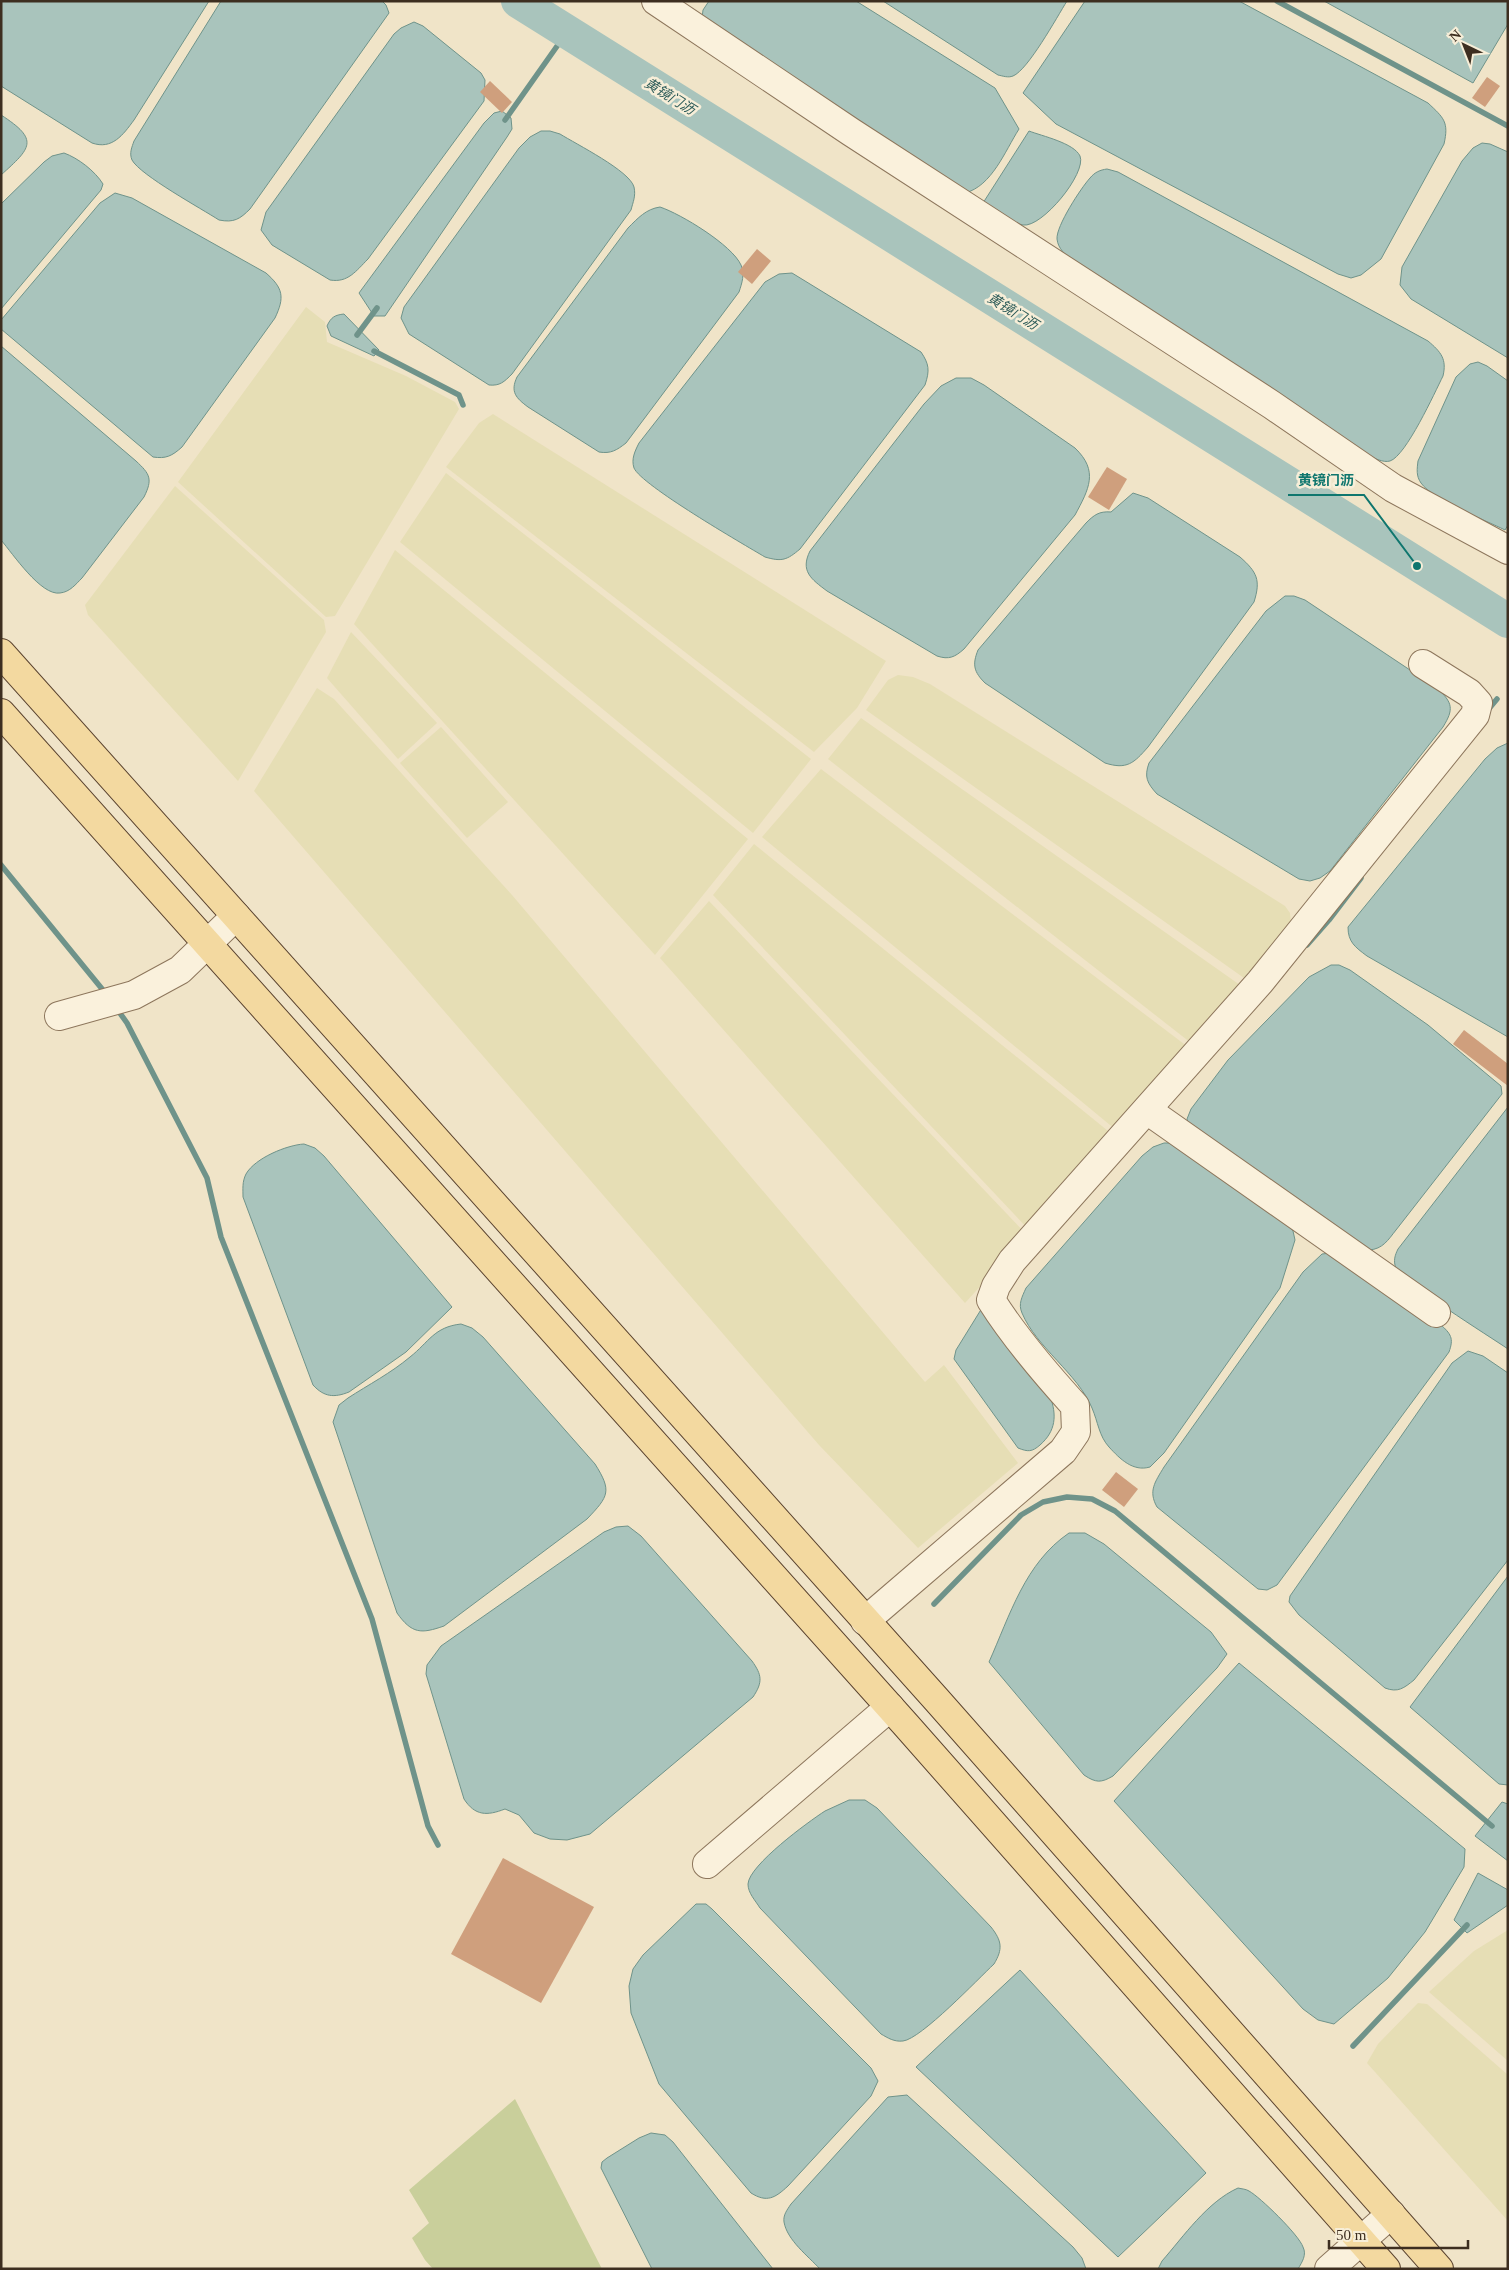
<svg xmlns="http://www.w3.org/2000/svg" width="1509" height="2270" viewBox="0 0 1509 2270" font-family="'Times New Roman','Noto Sans SC',serif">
<rect width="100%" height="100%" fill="#f0e4c8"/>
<g fill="#e6deb5">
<path d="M306,307L325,322L327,342L406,376L455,402L459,409L335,616L326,617L178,482Z"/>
<path d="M493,414L886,661L857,708L814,752L446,467L479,423Z"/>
<path d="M446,473L811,759L753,833L400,542Z"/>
<path d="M175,486L324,620L326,632L238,781L88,615L85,605Z"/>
<path d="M395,550L748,839L655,955L354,624Z"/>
<path d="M351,632L437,723L398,759L327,678Z"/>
<path d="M898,675L913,677L930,684L1285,906L1290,913L1291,923L1244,978L866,710L888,680Z"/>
<path d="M317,688L334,699L512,895L925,1382L944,1365L1018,1463L918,1548L819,1445L254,791Z"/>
<path d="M861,718L1240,985L1191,1043L828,759Z"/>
<path d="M441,727L508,802L467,838L400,763Z"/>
<path d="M821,769L1188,1047L1116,1130L762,837Z"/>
<path d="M754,844L1113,1135L1030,1231L713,895Z"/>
<path d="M709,901L1027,1235L965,1303L660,958Z"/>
<path d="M1508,1930V2061L1429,1992L1474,1951Z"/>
<path d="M1418,2003L1427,2004L1508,2075V2221L1367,2063L1378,2044Z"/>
</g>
<path fill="#c9cf9b" d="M515,2099L602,2269H433L425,2260L412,2238L429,2223L409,2190Z"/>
<g fill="#a9c4bc" stroke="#6f938a">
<path d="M1,1H209L134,120C123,135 112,150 92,143L1,86Z"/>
<path d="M221,1H382L386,5L389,13L250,209C240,219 234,223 219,220C202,209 140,175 132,160C129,153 132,147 134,141Z"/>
<path d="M709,1H856L995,88L1019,129C1005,151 992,186 965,193L702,18L703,10Z"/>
<path d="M883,1H1067C1057,17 1028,70 1013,76C1008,78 1003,76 998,75Z"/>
<path d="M1085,1H1239L1428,103C1444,118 1449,122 1444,144L1381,259L1361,275L1351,278L1338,274L1056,124L1023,93Z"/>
<path d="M1324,1H1508V24L1473,83Z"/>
<path d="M414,22L423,26L481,73L485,80L484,101L368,259C356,271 348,283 330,280L272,245L261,230L266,212L394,34L401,28Z"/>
<path d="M502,111L511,118L512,129L507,137L385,316H374L359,293L484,123L494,113Z"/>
<path d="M1,115C40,140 31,148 1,175Z"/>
<path d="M541,131H550L560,134C576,144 630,171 634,187C636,196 633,202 631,210L512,374C504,382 500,386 489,385L409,334L401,318L404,307L519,148L530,137Z"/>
<path d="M1029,131C1042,136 1074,143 1080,156C1087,173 1042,228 1023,225C1013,224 993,209 983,203Z"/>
<path d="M1482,143L1490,144L1508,152V358L1411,299L1400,285L1402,267L1462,161L1473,148Z"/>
<path d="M64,153C78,158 95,171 103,184L101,190L1,309V204L44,162L52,156Z"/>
<path d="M1107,169L1118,172L1428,341C1441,352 1447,359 1443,376C1435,392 1406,456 1390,461C1383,463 1375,458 1368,456L1072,261C1066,255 1058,249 1057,239C1056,226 1081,188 1090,178C1095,172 1100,170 1107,169Z"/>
<path d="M115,193L132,198L266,273C283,288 285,297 275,318L182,447C172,456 166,459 153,457L1,329V320L100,203Z"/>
<path d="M660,207C681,214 732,245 741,265C745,274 742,283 739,292L626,443C617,450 611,454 599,452L528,407C516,398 510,392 517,377L628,228C638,218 646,209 660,207Z"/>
<path d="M792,273L921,352C929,364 930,370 925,385L800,549C787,560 782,562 765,557C743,544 641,485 634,468C631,459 635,451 639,443L765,282L779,274Z"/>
<path d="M344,314L379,350L374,356L331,336L327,326C331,317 335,315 344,314Z"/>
<path d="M1,346L136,461C150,474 153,479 144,497L82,578C76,584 70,592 60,593C41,596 13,554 1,540Z"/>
<path d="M1478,362L1487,366L1508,381V525L1505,530C1485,520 1433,500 1421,483C1416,476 1417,469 1418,461L1456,377L1470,364Z"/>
<path d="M956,378H971L984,385L1075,448C1099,471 1089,489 1075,515L964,649C955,657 949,660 937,656L827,591C811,579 800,571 810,551L924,404L941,386Z"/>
<path d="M1133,493L1148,498L1240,557C1257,572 1261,580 1254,602L1148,747C1134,763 1127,770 1105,763L985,683C974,672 972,665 978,650L1086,523C1094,515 1099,511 1111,512Z"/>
<path d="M1285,596H1294L1305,600L1437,688C1453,703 1454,709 1443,727L1330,871L1320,878L1310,881L1299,879L1157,794C1147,783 1144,777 1149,763L1266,611Z"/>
<path d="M1508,743V1037L1367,956C1355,947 1348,942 1348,927L1485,759L1497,748Z"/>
<path d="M1331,965H1339L1350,970L1428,1025L1501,1086L1502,1094L1396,1230C1388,1240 1383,1249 1369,1250L1189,1126L1187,1119L1191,1109L1228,1060L1309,977Z"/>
<path d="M1508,1107V1349C1489,1336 1402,1282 1396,1268C1393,1261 1395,1255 1398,1249Z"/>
<path d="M1164,1143H1174L1289,1225L1293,1231L1295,1240L1280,1288L1164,1453L1150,1467C1133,1472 1120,1459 1109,1447C1099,1436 1098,1422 1092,1408C1078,1374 1036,1347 1022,1313C1018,1304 1022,1297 1026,1288L1142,1156L1153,1147Z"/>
<path d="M304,1144L315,1148L324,1156L452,1307L406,1352L349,1392C334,1398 324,1397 313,1385L243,1197C243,1189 242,1182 246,1174C255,1158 287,1145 304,1144Z"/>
<path d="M1331,1253L1440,1324C1451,1334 1454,1338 1449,1352L1277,1585L1267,1590L1258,1589L1157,1507C1148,1491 1155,1482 1164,1467L1303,1272L1322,1254Z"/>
<path d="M982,1308L1050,1396C1057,1415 1056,1431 1040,1445C1032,1452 1028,1452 1018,1448L954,1359L956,1350Z"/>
<path d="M461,1324L472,1328L483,1337L595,1464C612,1491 609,1496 587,1519L444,1626C421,1634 412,1634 397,1613L333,1422L339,1405L348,1398C368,1385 391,1373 410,1357C429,1342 434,1327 461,1324Z"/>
<path d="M1468,1351L1483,1356L1508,1373V1560L1414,1680C1404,1688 1398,1693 1385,1688L1299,1615L1289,1602L1290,1596L1452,1363Z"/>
<path d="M628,1526L641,1536L752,1661C762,1675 763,1682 753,1697L590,1834L567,1840L550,1839L534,1833L519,1815L505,1809C487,1816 475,1816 464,1799L426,1674L427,1665L441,1646L604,1532L616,1527Z"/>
<path d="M1069,1533H1085L1104,1544L1211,1632L1227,1654L1217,1668L1113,1776C1101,1783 1096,1783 1084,1775L989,1662C1010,1615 1025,1563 1069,1533Z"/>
<path d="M1508,1576V1785L1499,1784L1410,1707Z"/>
<path d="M1239,1663L1465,1849L1464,1867L1425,1932L1388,1978L1334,2024L1318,2020L1303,2009L1114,1801Z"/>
<path d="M849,1800H865L877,1808L991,1927C1002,1941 1003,1949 994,1964C978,1979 921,2039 903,2041C894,2042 888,2038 881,2034L760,1908C755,1900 748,1893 748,1884C749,1865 808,1822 825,1811C833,1807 841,1804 849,1800Z"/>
<path d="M1502,1802L1508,1804V1861L1475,1836Z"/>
<path d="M1478,1873L1508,1890V1905L1467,1933L1454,1920Z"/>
<path d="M696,1904H706L712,1909L871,2068L878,2081L871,2096L788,2186C775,2198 767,2203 751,2193L659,2084L631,2013L629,1986L633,1969L643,1955Z"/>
<path d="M1020,1970L1206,2173L1118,2257L916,2067Z"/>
<path d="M907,2095L1073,2247L1082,2258L1086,2269H820C808,2256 787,2240 784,2222C783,2215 787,2210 791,2204L888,2097Z"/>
<path d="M651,2133L665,2135L673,2142L773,2269H652L601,2168L602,2162L607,2158L639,2138Z"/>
<path d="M1238,2188C1242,2189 1246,2189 1249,2191C1260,2197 1299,2235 1303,2247C1307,2255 1302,2262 1298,2269H1158L1162,2261C1184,2236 1207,2202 1238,2188Z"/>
</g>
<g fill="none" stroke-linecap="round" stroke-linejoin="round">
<g stroke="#6f938a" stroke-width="5.5">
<path d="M1277,1L1508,126"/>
<path d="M505,120L567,32"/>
<path d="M357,335L377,308"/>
<path d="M374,351L459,395L463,405"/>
<path d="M1487,711L1497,699"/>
<path d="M1,865L107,995"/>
<path d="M1307,945L1329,920L1361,878"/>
<path d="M117,1009L127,1023L207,1178L221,1237L372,1619L428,1826L438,1845"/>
<path d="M934,1604L1021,1515L1043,1502L1067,1497L1092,1499L1115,1511L1492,1826"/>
<path d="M1353,2046L1467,1925"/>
</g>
<path stroke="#a9c4bc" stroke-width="34" d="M518,1L1508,621"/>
</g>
<g fill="#cf9f7d">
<path d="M1487,77L1500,86L1485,107L1472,98Z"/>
<path d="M490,81L512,102L502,113L480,92Z"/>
<path d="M757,249L771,261L752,284L738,272Z"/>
<path d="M1107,467L1127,479L1109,510L1088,497Z"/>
<path d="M1464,1030L1508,1064V1086L1453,1044Z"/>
<path d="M1116,1472L1138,1489L1124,1507L1102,1490Z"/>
<path d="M503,1858L594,1907L541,2003L451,1954Z"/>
</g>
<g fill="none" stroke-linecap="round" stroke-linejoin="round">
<defs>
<g id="minor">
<path d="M656,1L851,132L1272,405L1393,488L1508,550"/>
<path d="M59,1016L134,995L180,970L236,916"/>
<path d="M1147,1110L1436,1313"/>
<path d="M865,1621L1063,1451L1076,1432L1075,1406C1045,1373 1015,1338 991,1300L996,1286L1012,1261L1260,982L1475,715L1478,703L1469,693L1423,664"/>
<path d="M707,1864L890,1707"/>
<path d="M1329,2269L1391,2214"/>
</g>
<g id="major">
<path d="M1,653L936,1699L1439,2269"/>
<path d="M1,713L906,1725L1386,2269"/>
</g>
</defs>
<use href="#minor" stroke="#8d765c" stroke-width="30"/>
<use href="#major" stroke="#5b4430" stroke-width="30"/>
<use href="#minor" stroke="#faf1dc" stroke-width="28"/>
<use href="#major" stroke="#f3d9a0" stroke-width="28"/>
</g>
<g text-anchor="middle" stroke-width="5" stroke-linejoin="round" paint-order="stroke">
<g font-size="14" font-style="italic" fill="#2f5d5a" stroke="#f7eed8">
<text transform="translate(670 96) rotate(32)" y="5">黄镜门沥</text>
<text transform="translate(1013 311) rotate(32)" y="5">黄镜门沥</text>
</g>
</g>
<path fill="none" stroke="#0f766e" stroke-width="2" d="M1417 566L1364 495H1288"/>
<circle fill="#0f766e" stroke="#f7eed8" stroke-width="2" cx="1417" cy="566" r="5"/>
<g font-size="14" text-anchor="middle" font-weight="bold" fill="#0f766e" stroke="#f7eed8" stroke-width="5" stroke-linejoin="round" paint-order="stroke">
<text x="1326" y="485">黄镜门沥</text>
</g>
<rect width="1509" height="2270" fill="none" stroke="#3d2e20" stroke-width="5"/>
<g transform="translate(1464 45) rotate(317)" stroke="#f7eed8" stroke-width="4" paint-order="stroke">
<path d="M0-4L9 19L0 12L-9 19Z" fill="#3d2e20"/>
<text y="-8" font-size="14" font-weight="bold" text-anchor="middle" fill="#3d2e20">N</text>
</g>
<path d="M1329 2240v8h139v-8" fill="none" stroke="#3d2e20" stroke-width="2.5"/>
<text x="1336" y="2240" font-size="15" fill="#3d2e20" stroke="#f7eed8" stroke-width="4" paint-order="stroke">50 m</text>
</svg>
